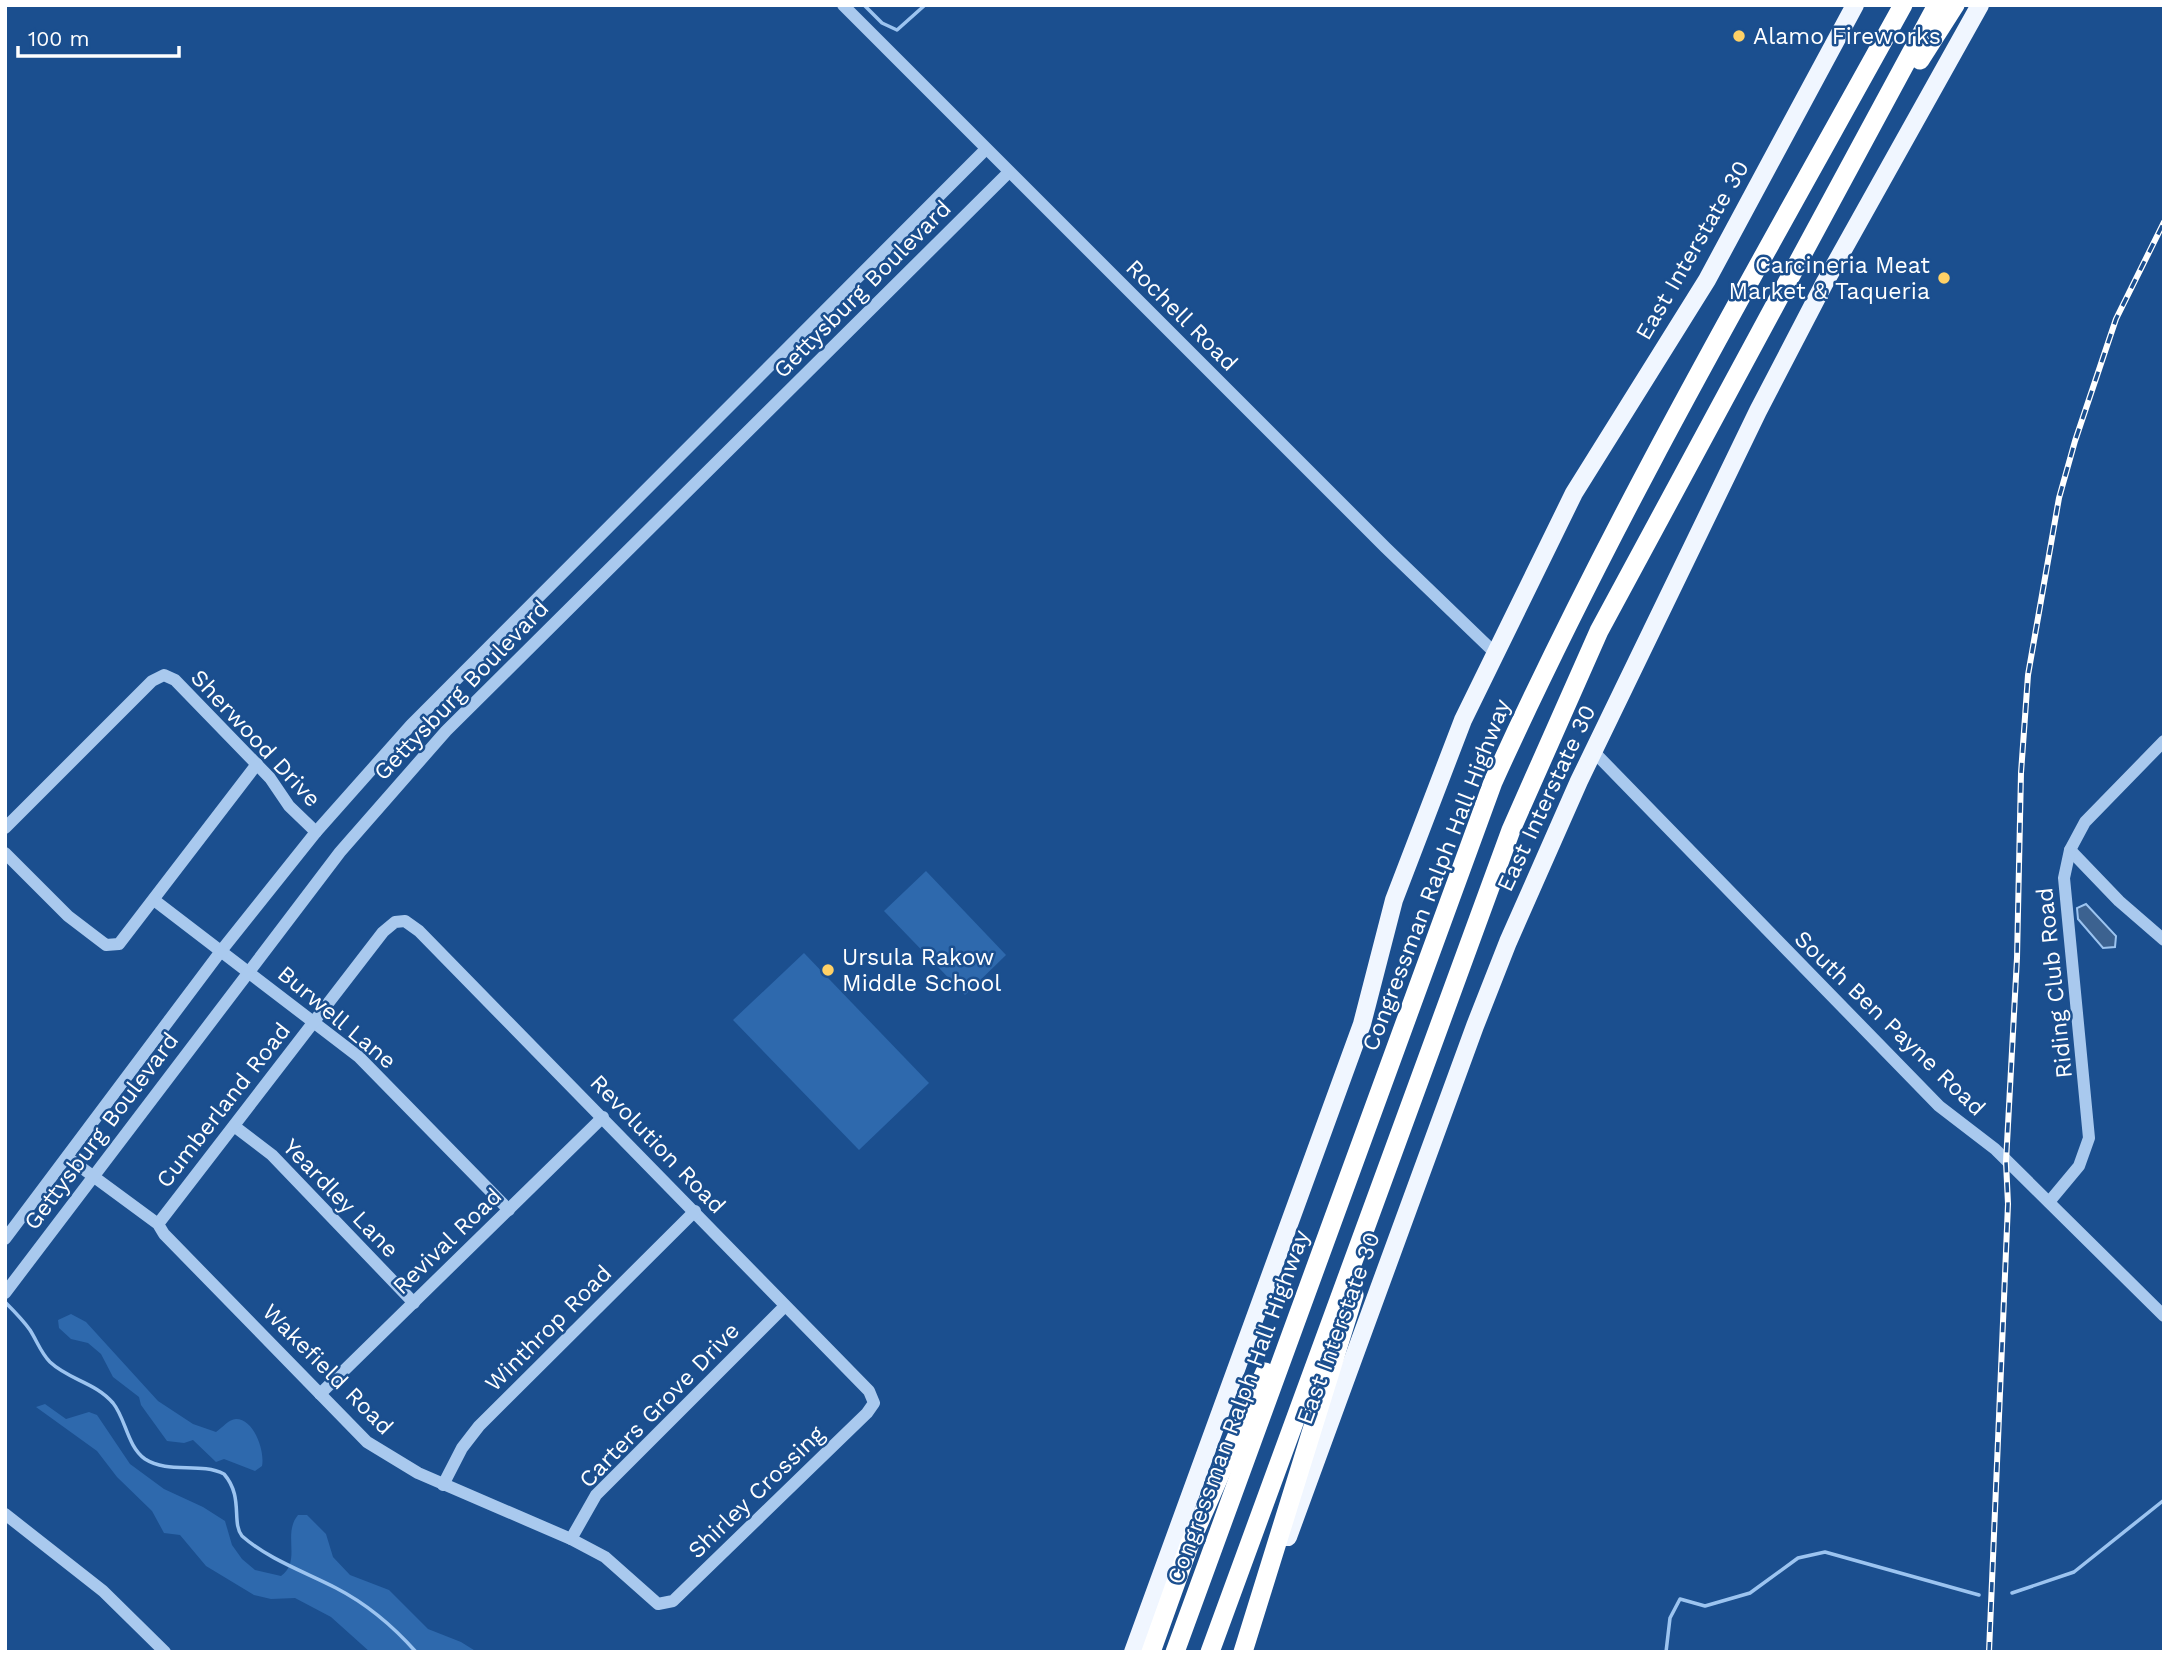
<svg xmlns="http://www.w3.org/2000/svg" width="2169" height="1657" viewBox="0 0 2169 1657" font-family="'Work Sans',sans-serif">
<rect width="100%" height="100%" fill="#1b4f8f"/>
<g fill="#2e69ad">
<path d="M926,871L1006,955L965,995L884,911Z"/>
<path d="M804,953L929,1083L859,1150L733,1020Z"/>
<path d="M71,1314L86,1322L158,1401L193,1424L216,1432C222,1428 229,1419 236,1419C255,1419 265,1453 262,1466L255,1471L224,1459L216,1462L193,1440L184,1443L167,1441L141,1405L139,1397L113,1377L101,1354L88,1343L71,1339L59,1328L58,1320Z"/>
<path d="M45,1404L66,1419L89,1412L97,1415L130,1464L164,1489L203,1507L225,1521L232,1545L242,1559L255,1570L281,1576C302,1561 282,1534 298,1515H307L326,1534L333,1557L350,1575L389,1590L428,1629L461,1642L477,1652H492H370L331,1617L295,1598L271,1599L254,1595L206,1566L180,1535L164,1533L152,1511L117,1477L97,1451L36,1407Z"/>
</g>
<path fill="#3c6290" stroke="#9cc4f0" stroke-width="2" d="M2086,904L2116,936L2115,947L2103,948L2078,919L2077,908Z"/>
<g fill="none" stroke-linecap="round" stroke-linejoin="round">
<g stroke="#9cc4f0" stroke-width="3.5">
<path d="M864,5L882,23L897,30L925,5"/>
<path d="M5,1302C14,1311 23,1320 30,1330C37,1341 41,1353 50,1362C69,1380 95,1382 113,1403C126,1419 127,1446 145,1459C168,1474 200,1462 224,1474C244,1497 231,1522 242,1536C268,1559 305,1572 336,1588C367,1604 393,1626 416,1652"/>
<path d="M2012,1593L2074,1572L2164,1500"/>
<path d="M1323,1652H1329"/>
<path d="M1666,1652L1670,1618L1680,1599L1705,1606L1750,1593L1798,1558L1825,1552L1979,1595"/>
</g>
<g stroke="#a9c9ee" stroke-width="12">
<path d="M843,5L1386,548L1494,652"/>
<path d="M1594,752L1939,1106L1995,1149L2164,1316"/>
<path d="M5,828L152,681L164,675L175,680L270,778L289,806L316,832"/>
<path d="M2070,850L2119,901L2164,940"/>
<path d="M5,853L68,916L106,945L119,944L257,764"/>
<path d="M154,900L359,1057L509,1210"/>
<path d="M234,1126L272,1155L414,1303"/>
<path d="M67,1157L158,1224L164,1234L367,1442L418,1473L571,1539L605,1557L658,1604L673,1601L867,1413L874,1403L869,1391L419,931L405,921L395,922L383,932L158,1224"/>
<path d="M2049,1202L2079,1166L2089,1138L2064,878L2070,850L2085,822L2164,741"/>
<path d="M5,1239L221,951L316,832L411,725L986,149"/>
<path d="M5,1293L340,852L446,731L1009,172"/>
<path d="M320,1394L603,1117"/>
<path d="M443,1485L462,1448L479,1426L695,1211"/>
<path d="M5,1514L103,1591L165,1652"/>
<path d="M571,1539L596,1495L785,1306"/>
</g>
<g stroke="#f0f6ff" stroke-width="18">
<path d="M1288,1537L1475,1026L1508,942L1579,781L1758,411L1824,284L1980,5"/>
<path d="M1133,1652L1362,1024L1394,900L1463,720L1574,493L1707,280L1855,5"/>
</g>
<g stroke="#fff" stroke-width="19">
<path d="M1920,60L1955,5"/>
<path d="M1151,1652L1190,1543L1265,1372"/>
<path d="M1175,1652L1493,782C1614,515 1761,262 1903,5"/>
<path d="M1210,1652L1511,830L1599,631L1937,5"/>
<path d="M1243,1652L1354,1295"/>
</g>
<defs>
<path id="rail" d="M1989,1652L2008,1204L2006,1162L2017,958L2021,773L2028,675L2059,498L2075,441L2116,319L2164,222"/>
</defs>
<use href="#rail" stroke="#fff" stroke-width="6"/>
<use href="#rail" stroke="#1b4f8f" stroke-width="3.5" stroke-dasharray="10" stroke-linecap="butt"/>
</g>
<g fill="#ffd166" stroke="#1b4f8f" stroke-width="2.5">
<circle cx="1739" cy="36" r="7"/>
<circle cx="1944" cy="278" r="7"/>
<circle cx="828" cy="970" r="7"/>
</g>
<g text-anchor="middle" stroke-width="5" stroke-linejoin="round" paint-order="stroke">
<g font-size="23" fill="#fff" stroke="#1b4f8f" text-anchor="start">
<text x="1753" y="44">Alamo Fireworks</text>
<text x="1930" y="273" text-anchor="end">Carcineria Meat<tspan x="1930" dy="26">Market &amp; Taqueria</tspan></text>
<text x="842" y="965">Ursula Rakow<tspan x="842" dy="26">Middle School</tspan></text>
</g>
<g font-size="23" fill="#fff" stroke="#1b4f8f">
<text transform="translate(1692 250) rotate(-60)" y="8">East Interstate 30</text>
<text transform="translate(862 289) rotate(-45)" y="8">Gettysburg Boulevard</text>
<text transform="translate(1182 315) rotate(45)" y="8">Rochell Road</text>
<text transform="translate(461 690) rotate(-46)" y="8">Gettysburg Boulevard</text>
<text transform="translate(256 738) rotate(47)" y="8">Sherwood Drive</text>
<text transform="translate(1546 798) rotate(-65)" y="8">East Interstate 30</text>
<text transform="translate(1436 875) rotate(-69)" y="8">Congressman Ralph Hall Highway</text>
<text transform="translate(2054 983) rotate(-96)" y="8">Riding Club Road</text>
<text transform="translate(337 1017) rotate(40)" y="8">Burwell Lane</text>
<text transform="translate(1890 1023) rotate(44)" y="8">South Ben Payne Road</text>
<text transform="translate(223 1105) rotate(-52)" y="8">Cumberland Road</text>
<text transform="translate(101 1131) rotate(-53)" y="8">Gettysburg Boulevard</text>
<text transform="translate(658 1144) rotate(46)" y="8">Revolution Road</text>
<text transform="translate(341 1198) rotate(46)" y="8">Yeardley Lane</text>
<text transform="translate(447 1241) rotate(-44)" y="8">Revival Road</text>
<text transform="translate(548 1328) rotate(-45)" y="8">Winthrop Road</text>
<text transform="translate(1338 1328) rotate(-70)" y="8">East Interstate 30</text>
<text transform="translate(328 1369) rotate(45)" y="8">Wakefield Road</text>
<text transform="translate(659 1405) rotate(-46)" y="8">Carters Grove Drive</text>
<text transform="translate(1238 1407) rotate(-70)" y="8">Congressman Ralph Hall Highway</text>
<text transform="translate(756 1492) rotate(-44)" y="8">Shirley Crossing</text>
</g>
</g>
<rect width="2169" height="1657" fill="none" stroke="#ffffff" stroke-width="14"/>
<path d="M18 46v10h161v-10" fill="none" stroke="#ffffff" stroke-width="3.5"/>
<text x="28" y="46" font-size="21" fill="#ffffff" stroke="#1b4f8f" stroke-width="5" paint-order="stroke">100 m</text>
</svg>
